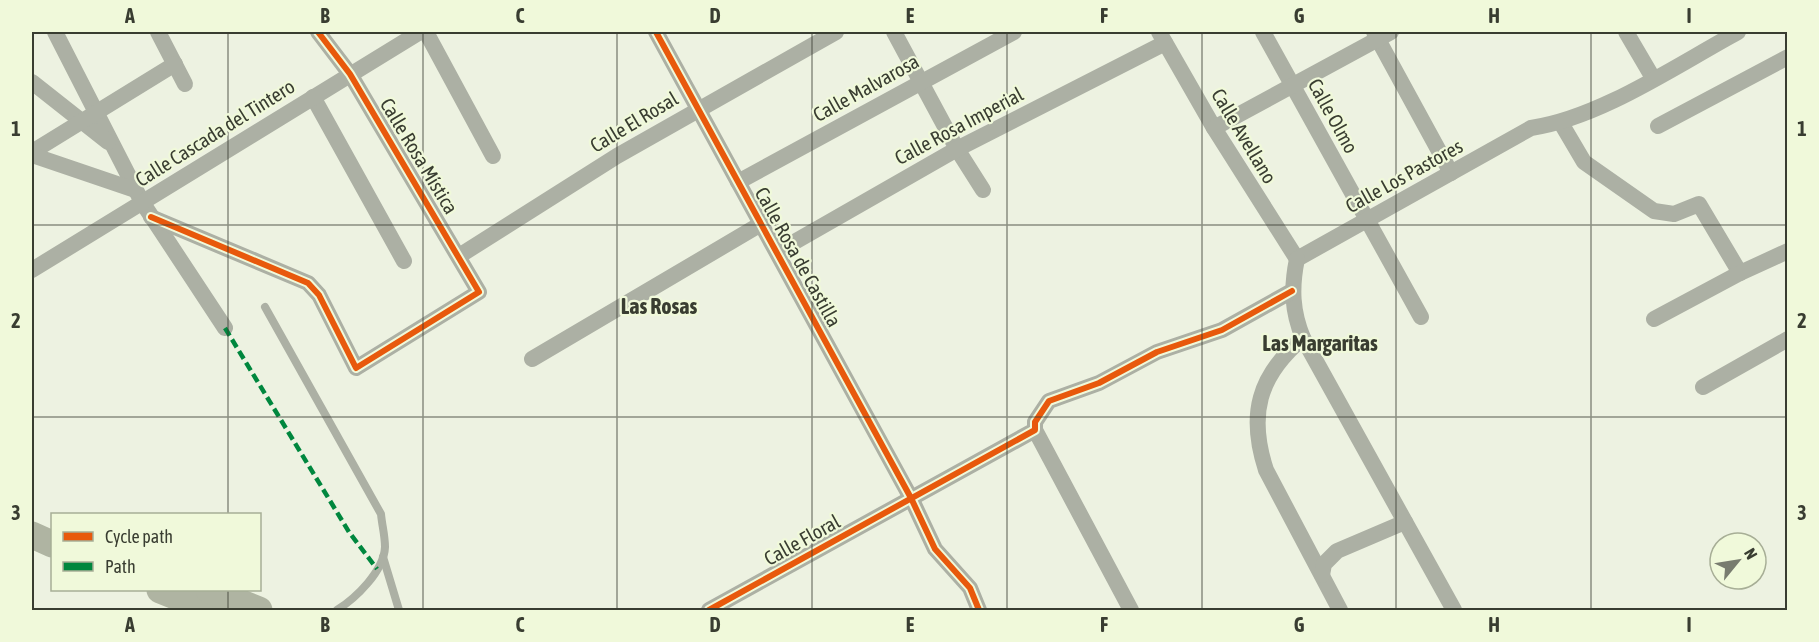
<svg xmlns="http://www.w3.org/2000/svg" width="1819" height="642" viewBox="0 0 1819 642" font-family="'Asap Condensed',sans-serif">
<rect width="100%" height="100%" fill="#edf2e1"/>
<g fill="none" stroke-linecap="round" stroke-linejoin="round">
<g stroke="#acb0a4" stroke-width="8">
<path d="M265,307L381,514C382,525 385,536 385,547C384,571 356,598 337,610"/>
<path d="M383,557L399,610"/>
</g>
<g stroke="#acb0a4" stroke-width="16">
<path d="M55,32L142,202L225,328"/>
<path d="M158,32L185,84"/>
<path d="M426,32L493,156"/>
<path d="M656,32L911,498L935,549L970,588L979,610"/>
<path d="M894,32L957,149L983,190"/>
<path d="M1159,32L1214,128L1297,259"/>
<path d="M1263,32L1421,317"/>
<path d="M1374,32L1451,173"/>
<path d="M1626,32L1653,78"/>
<path d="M32,82L108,142"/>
<path d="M313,97L404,261"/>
<path d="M1561,123L1584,162L1654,211L1674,214L1699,204L1740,273"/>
<path d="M1658,126L1788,57"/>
<path d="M1214,128L1391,32"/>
<path d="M32,152L175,64"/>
<path d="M32,155L135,190"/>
<path d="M738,182L1014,32"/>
<path d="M151,217L308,283L319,295L356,368L479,292L350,74L318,32"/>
<path d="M777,252L957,149L1165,43"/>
<path d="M459,256L617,156L836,32"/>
<path d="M1297,259L1531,128C1600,118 1677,65 1738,32"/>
<path d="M1297,259C1291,288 1292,311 1303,338L1454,610"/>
<path d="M32,270L420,32"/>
<path d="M1654,319L1740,273L1788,251"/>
<path d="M1303,338C1258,376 1248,415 1266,470L1340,610"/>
<path d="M532,359L761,224"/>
<path d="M1703,387L1788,339"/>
<path d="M1035,430L1131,610"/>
<path d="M1322,575L1324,564L1337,551L1405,522"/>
<path d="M709,610L1035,430V422L1049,401L1099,383L1157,352L1222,330L1292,291"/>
</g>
<g stroke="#afb4a2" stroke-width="27">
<path d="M32,535L52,544"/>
<path d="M160,590L210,610"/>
<path d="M209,590L259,610"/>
</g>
<path stroke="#00873e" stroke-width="4.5" stroke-dasharray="9 4.5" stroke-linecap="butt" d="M225,328L349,532L377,569"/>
<defs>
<g id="cycleway">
<path d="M656,32L911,498L935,549L970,588L979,610"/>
<path d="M151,217L308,283L319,295L356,368L479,292L350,74L318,32"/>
<path d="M709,610L1035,430V422L1049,401L1099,383L1157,352L1222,330L1292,291"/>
</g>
</defs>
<use href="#cycleway" stroke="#f0f9da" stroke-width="10"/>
<use href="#cycleway" stroke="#e8590c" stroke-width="6"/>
</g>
<path fill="none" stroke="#393d31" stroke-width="1.5" stroke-opacity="0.55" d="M228,32V514M423,32V610M617,32V610M812,32V610M1007,32V610M1202,32V610M1396,32V610M1591,32V610M32,225H1788M32,417H1788M228,590V610"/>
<g text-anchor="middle" stroke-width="4.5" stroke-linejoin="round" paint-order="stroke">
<g font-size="20" fill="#393d31" stroke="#f0f9da">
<text transform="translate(866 88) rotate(-29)" y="7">Calle Malvarosa</text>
<text transform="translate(1333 116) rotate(61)" y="7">Calle Olmo</text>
<text transform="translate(634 122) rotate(-31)" y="7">Calle El Rosal</text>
<text transform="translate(959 126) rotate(-28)" y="7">Calle Rosa Imperial</text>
<text transform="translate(215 133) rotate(-32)" y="7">Calle Cascada del Tintero</text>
<text transform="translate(1244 136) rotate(59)" y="7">Calle Avellano</text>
<text transform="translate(419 156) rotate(59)" y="7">Calle Rosa Mística</text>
<text transform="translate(1404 176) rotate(-29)" y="7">Calle Los Pastores</text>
<text transform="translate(798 257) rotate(61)" y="7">Calle Rosa de Castilla</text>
<text transform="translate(802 540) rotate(-29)" y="7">Calle Floral</text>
</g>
<g font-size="22" font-weight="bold" fill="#393d31" stroke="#f0f9da">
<text x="659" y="314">Las Rosas</text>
<text x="1320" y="351">Las Margaritas</text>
</g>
</g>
<rect width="1819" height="642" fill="none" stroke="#f0f9da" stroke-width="66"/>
<rect x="51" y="513" width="210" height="78" fill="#f0f9da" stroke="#a7ae96" stroke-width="1.5"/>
<rect x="63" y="532" width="30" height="9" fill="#e8590c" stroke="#a7ae96" stroke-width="1.5"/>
<text x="105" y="543" font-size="18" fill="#393d31">Cycle path</text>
<rect x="63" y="562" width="30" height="9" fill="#00873e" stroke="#a7ae96" stroke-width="1.5"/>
<text x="105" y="573" font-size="18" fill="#393d31">Path</text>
<g transform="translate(1738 561) rotate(60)"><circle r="28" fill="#f0f9da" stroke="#a7ae96" stroke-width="1.5"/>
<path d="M0-4.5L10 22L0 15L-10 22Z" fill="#787c6f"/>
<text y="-9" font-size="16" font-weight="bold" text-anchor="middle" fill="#393d31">N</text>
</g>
<rect x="33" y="33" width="1753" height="576" fill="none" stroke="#393d31" stroke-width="2"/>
<g font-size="20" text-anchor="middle" font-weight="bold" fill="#393d31">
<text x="130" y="23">A</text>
<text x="325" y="23">B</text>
<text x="520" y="23">C</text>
<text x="715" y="23">D</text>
<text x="910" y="23">E</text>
<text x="1104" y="23">F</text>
<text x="1299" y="23">G</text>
<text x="1494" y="23">H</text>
<text x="1689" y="23">I</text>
<text x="16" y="136">1</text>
<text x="1802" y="136">1</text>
<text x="16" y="328">2</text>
<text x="1802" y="328">2</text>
<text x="16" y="520">3</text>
<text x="1802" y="520">3</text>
<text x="130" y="632">A</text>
<text x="325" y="632">B</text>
<text x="520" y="632">C</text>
<text x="715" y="632">D</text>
<text x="910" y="632">E</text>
<text x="1104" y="632">F</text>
<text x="1299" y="632">G</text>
<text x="1494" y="632">H</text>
<text x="1689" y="632">I</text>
</g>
</svg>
